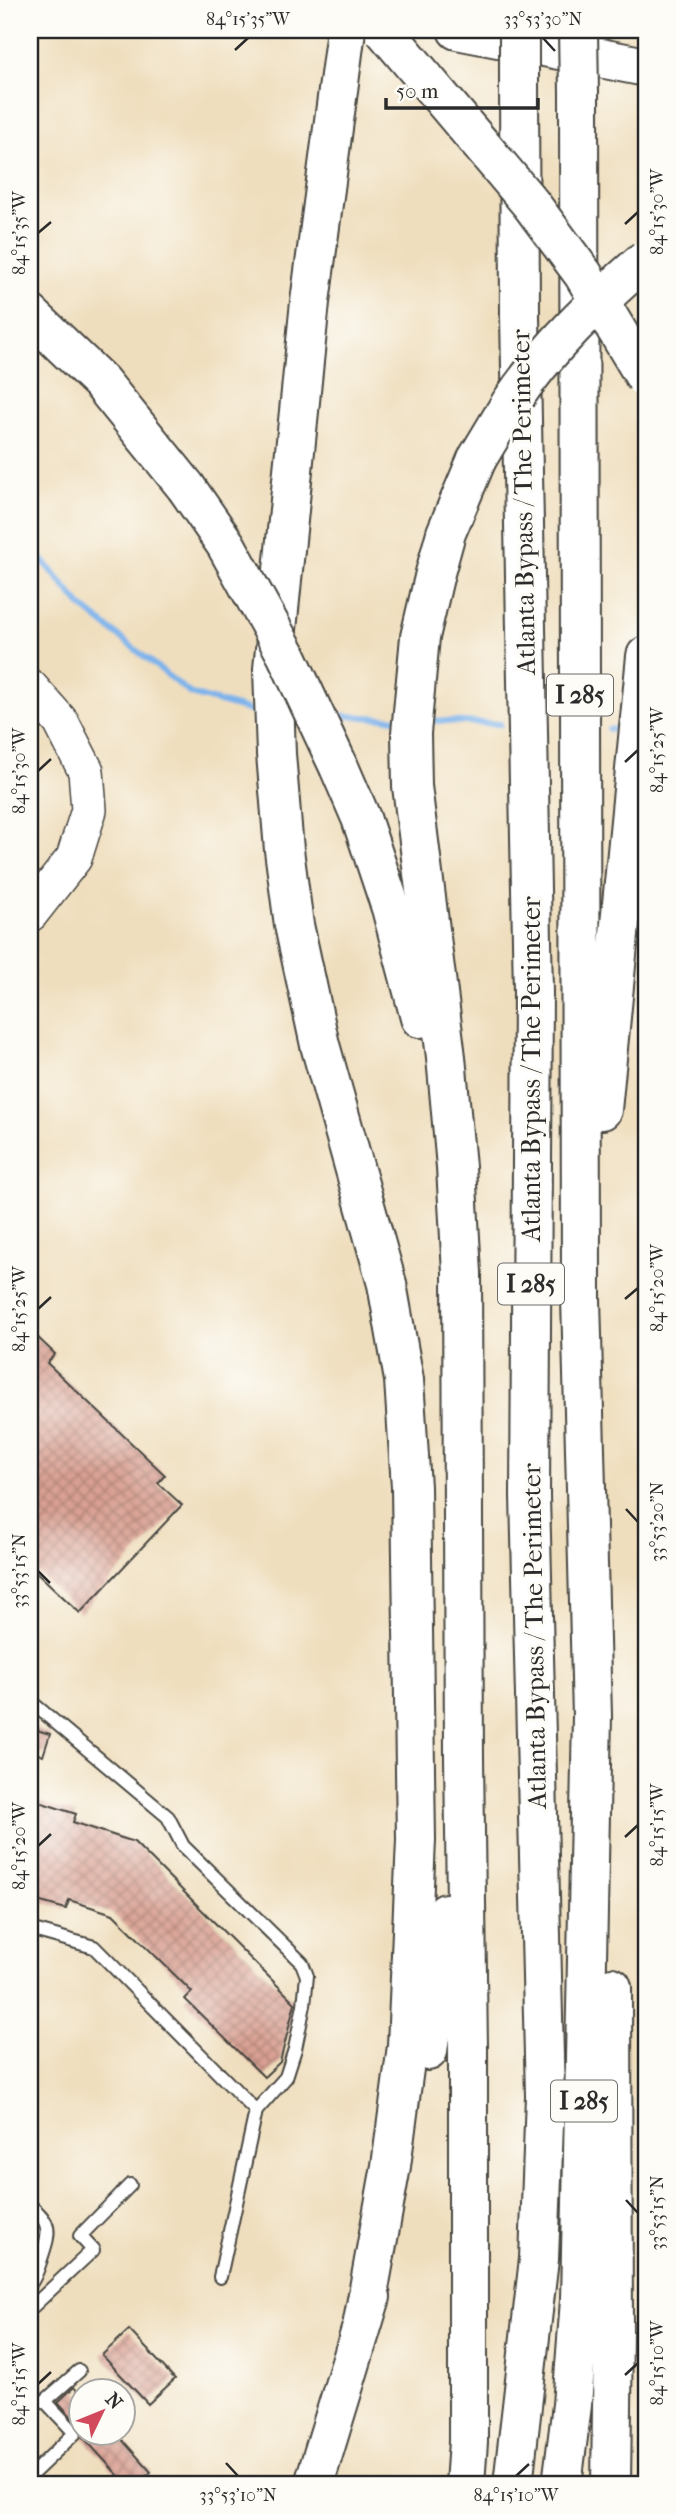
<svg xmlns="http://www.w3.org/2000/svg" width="676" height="2514" viewBox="0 0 676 2514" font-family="'IM FELL French Canon',serif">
<defs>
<pattern id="building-cross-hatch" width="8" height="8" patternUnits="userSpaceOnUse" patternTransform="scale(1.75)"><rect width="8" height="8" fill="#d9a093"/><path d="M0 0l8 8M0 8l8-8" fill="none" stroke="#b08378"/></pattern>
</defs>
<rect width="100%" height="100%" fill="#fdfcf7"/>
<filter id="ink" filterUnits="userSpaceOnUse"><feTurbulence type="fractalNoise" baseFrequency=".0143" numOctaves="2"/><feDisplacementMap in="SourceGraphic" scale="14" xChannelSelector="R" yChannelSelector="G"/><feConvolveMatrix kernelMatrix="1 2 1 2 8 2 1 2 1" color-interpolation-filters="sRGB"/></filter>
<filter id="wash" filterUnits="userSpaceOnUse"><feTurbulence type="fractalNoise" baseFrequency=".00686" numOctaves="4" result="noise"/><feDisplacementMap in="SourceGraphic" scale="28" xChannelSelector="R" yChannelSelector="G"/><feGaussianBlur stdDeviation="1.57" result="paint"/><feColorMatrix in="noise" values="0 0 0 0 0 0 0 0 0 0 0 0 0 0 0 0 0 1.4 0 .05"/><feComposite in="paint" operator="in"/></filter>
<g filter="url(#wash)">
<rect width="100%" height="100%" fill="#efdebd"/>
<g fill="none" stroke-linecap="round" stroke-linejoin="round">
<g stroke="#7db3eb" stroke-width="6">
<path d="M30,545L81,606L191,694L251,711L261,712"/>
<path d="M330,715L400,719"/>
<path d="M425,720L500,724"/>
<path d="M609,729L627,730"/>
</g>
</g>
<g id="blocks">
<g fill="url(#building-cross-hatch)">
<path d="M30,1330L55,1354L47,1363L165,1475L158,1483L182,1505L80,1613L30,1566Z"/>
<path d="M30,1728L50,1734L43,1756L30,1751Z"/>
<path d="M30,1799L76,1814L73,1822L134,1842L295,2003L280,2062L264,2077L185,1999L192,1992L113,1914L69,1900L66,1909L30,1899Z"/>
<path d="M129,2330L175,2379L148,2404L102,2355Z"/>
<path d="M74,2387L80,2395V2426L58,2402Z"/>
<path d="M84,2433H116L151,2472L137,2484H126L83,2437Z"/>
</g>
</g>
</g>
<g filter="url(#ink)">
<use href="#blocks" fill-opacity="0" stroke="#484641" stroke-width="2"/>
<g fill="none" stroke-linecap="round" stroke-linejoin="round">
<defs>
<g id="lane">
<path d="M30,1701L168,1817L183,1846L302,1963L307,1976L304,2005L295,2049L286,2077L256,2111L220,2277"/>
<path d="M30,1929L94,1947L256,2111"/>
<path d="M30,2206C54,2224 49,2234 41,2259C38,2268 36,2276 30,2284"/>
<path d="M30,2243L40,2260"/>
<path d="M30,2309L93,2250L80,2236L130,2185"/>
<path d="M30,2476L75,2433L45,2401L79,2371"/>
</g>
<path id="secondary" d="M30,687L61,722L86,771L89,810L74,858L30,914"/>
<g id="highway">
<path d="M346,30L310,302L273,669L276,754L284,850L294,925L320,1045L387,1284L404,1380L411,1487L416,1840L407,2046L391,2166L363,2322"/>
<path d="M457,30L646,67"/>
<path d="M30,314L101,382L186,487"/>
<path d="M339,767L361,818L391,908L420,1018"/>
<path d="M602,1110L646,656"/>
<path d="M428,2051L446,1913"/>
<path d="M314,2484L371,2297"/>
<path d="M465,2484L468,2442V2048L464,1758L462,1273L456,1167L446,1057L412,786L411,733L420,637L435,573L446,533L477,459"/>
<path d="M513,2484L539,2259L545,2096L530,1496L533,993L520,316L519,82"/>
<path d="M562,2484L572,2405L580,2300L592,1716L581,1298L579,93"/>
<path d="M611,2484L613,2331L612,1987"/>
</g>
</defs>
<use href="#lane" stroke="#484641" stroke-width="16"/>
<use href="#secondary" stroke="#484641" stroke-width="38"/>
<use href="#highway" stroke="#484641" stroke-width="42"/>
<use href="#lane" stroke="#fff" stroke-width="12"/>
<use href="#secondary" stroke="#fff" stroke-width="35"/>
<use href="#highway" stroke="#fff" stroke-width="38"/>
<defs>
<g id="highway-bridge">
<path d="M384,30L531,204L583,274L646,379"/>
<path d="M578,30L579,93"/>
<path d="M519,82V30"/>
<path d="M477,459C488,441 499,422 510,404C547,348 596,302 646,259"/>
<path d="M186,487L226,545L286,654L339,767"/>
</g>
</defs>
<use href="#highway-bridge" stroke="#484641" stroke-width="42" stroke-linecap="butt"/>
<use href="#highway-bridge" stroke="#fff" stroke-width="38"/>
</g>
</g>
<path fill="none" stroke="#2b2b2b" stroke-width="2.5" d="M543,38L555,51M235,50L248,38M625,224L638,212M38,233L51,222M625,762L638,750M38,771L51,759M625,1299L638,1288M38,1309L51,1297M626,1509L638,1522M38,1571L50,1583M625,1837L638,1825M38,1846L51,1834M626,2200L638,2213M625,2375L638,2363M38,2384L51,2372M226,2463L238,2476M516,2476L529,2464"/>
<g text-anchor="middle" stroke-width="6" stroke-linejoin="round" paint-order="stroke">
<g fill="#fdfcf7" stroke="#6a6a68" stroke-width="2">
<rect x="547" y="674.5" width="66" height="41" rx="5"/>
<rect x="498" y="1263.5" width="66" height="41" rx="5"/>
<rect x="551" y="2080.5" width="66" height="41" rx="5"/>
</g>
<g font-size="24" font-weight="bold" fill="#2b2b2b">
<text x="580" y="703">I 285</text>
<text x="531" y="1292">I 285</text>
<text x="584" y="2109">I 285</text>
</g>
<g font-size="26" fill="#2b2b2b" stroke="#fdfcf7">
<text transform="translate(523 502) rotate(-91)" y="9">Atlanta Bypass / The Perimeter</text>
<text transform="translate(531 1069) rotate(-90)" y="9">Atlanta Bypass / The Perimeter</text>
<text transform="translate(534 1636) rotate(-91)" y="9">Atlanta Bypass / The Perimeter</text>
</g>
</g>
<rect width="676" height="2514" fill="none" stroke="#fdfcf7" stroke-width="77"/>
<g transform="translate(102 2412) rotate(47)"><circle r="33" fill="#fdfcf7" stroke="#a9a8a5" stroke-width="2"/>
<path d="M0-5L12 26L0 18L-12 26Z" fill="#d1495b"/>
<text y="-10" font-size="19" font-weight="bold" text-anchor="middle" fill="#2b2b2b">N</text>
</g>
<path d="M386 98v10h152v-10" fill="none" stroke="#2b2b2b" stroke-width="3.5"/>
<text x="396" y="98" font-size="21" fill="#2b2b2b" stroke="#fdfcf7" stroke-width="5" paint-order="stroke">50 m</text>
<rect x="38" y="38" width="600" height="2438" fill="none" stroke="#2b2b2b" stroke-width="2.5"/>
<g font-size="18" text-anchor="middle" fill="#2b2b2b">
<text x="248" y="25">84°15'35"W</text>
<text x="543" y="25">33°53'30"N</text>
<text transform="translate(657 212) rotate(-90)" y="6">84°15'30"W</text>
<text transform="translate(19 233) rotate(-90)" y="6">84°15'35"W</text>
<text transform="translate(657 750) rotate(-90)" y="6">84°15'25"W</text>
<text transform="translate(19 771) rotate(-90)" y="6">84°15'30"W</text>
<text transform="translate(657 1288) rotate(-90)" y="6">84°15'20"W</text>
<text transform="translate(19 1309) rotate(-90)" y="6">84°15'25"W</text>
<text transform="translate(657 1522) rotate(-90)" y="6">33°53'20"N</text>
<text transform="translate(19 1571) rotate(-90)" y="6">33°53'15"N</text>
<text transform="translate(657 1825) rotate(-90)" y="6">84°15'15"W</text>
<text transform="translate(19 1846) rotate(-90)" y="6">84°15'20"W</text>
<text transform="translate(657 2213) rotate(-90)" y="6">33°53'15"N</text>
<text transform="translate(657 2363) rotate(-90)" y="6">84°15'10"W</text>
<text transform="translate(19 2384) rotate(-90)" y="6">84°15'15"W</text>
<text x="238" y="2501">33°53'10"N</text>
<text x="516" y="2501">84°15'10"W</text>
</g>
</svg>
